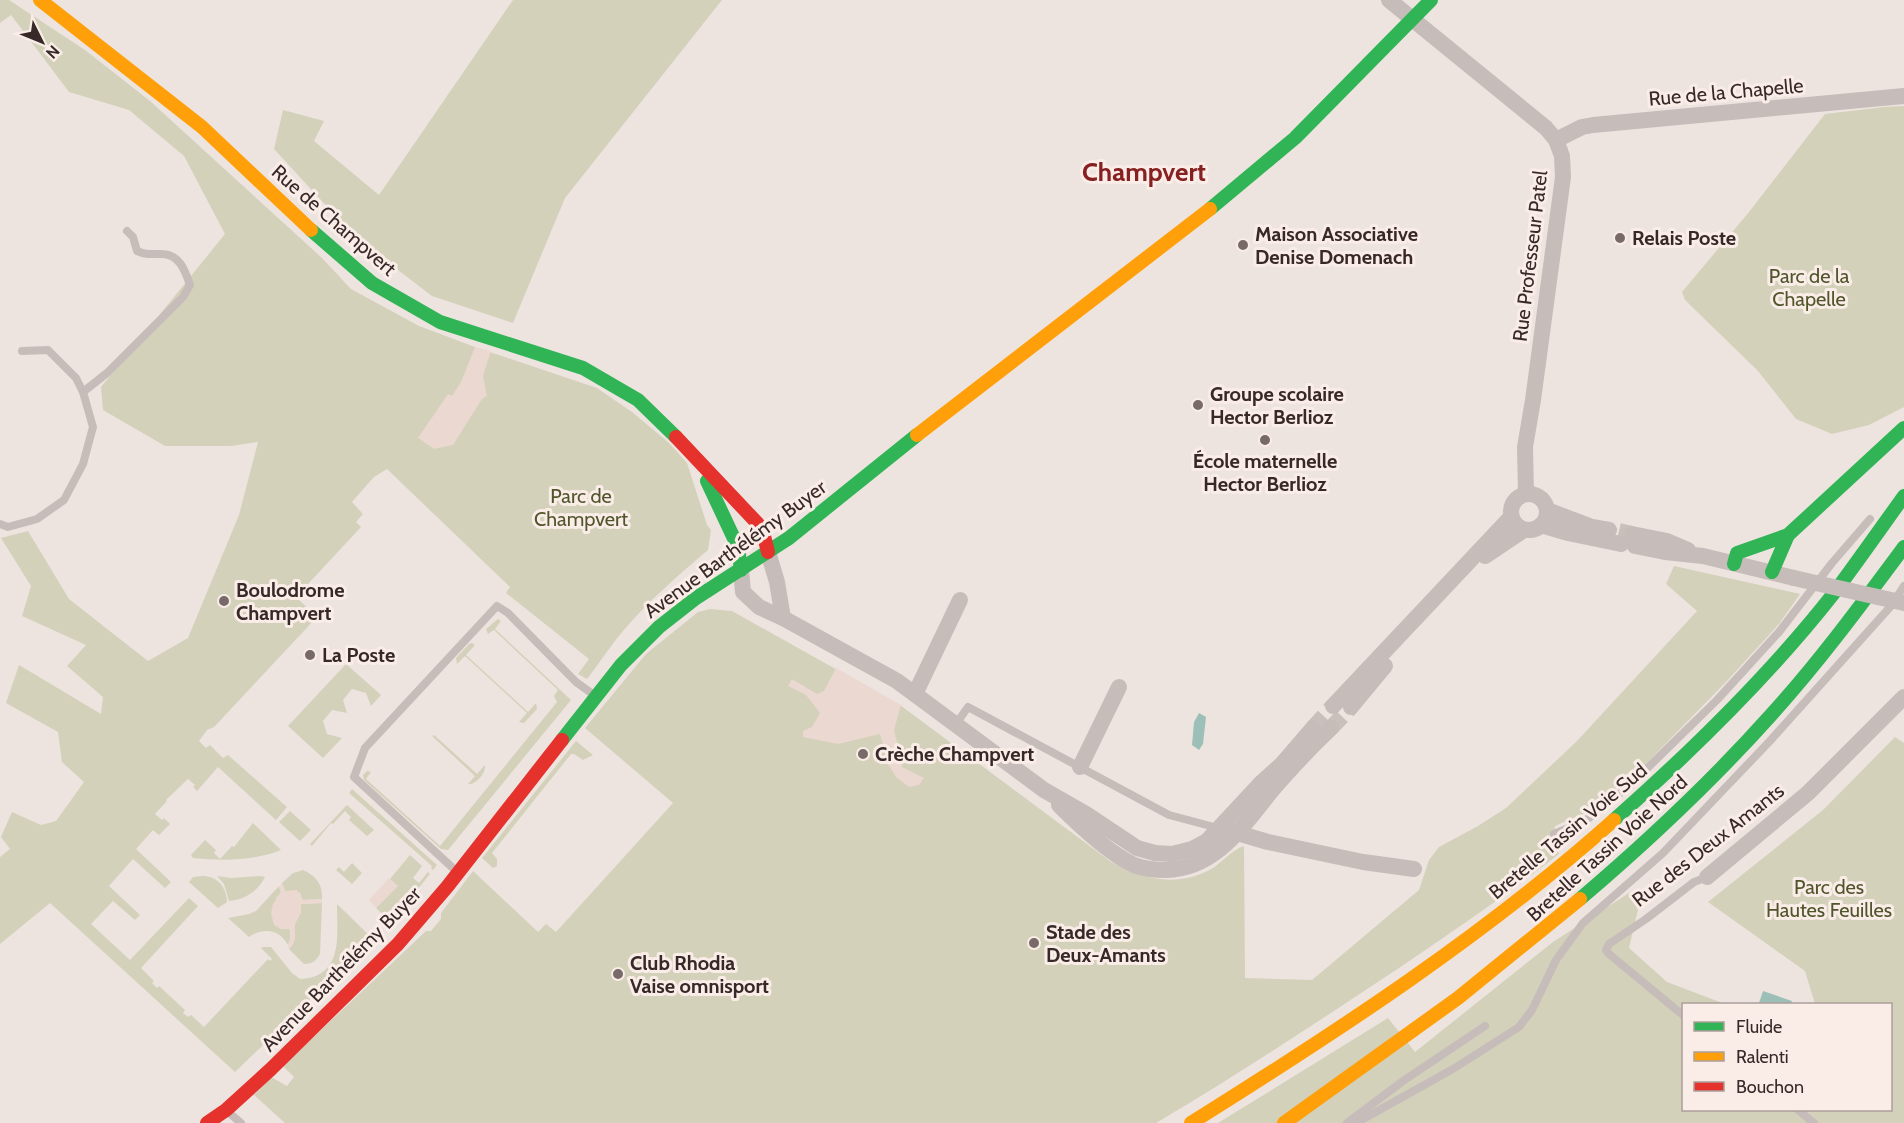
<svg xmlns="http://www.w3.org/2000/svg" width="1904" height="1123" viewBox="0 0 1904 1123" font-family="Cabin,sans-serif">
<rect width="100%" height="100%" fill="#ede4e0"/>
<g fill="#d3d1ba">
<path d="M0,0H9L85,50L150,101L322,258L351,289L419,326L475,347L597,388L632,412L669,443L687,463L707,525L711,530L708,550C676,577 644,605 618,637C607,651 598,665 587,679L578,674L589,659L506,593L510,587L387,469L374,477L352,502L363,514L356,522L361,527L296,597L317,617L214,727L207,730L199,741L206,748L210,745L223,758L228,755L287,807L276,820L218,767L197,791L193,787L195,785L188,779L166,800L167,801L155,814L162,820L164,818L170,824L159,835L153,830L136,849L171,882L165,888L133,859L109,886L140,915L135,920L113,901L91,924L130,960L189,898L198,906L141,968L154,981L152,983L157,988L159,986L185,1010L183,1013L188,1017L191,1015L204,1027L268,959L270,961L272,959L261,948L263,947H271L292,973L300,979C344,977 337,935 337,904L373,939L235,1072L50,903L0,944V857L10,849L1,837L12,812L41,825L56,821L84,782L62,762L58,732L6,703L19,665L101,714L103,697L67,666L86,645L22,616L31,586L1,538L28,531L69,599L148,661L188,638L239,515L258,442L231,446H165L103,410L101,387L225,234L184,156L129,110L69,92L11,15L0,23Z"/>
<path d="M513,0H722L565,198L513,323L432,296L356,238L274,149L283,110L324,121L314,141L379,195Z"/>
<path d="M1904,106V407L1869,425L1832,434L1796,419L1758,371L1685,300L1682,292L1749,212L1825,114L1884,107Z"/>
<path d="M1674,566L1800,594L1779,624L1726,682L1634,776L1585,813L1555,826L1554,834L1559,854C1507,895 1453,931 1399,968C1319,1021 1239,1074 1156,1123H285L254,1095L271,1077L287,1086L294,1077L283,1066L426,931H431L441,919V913L473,871L538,932L546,924L556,932L673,803L585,728L646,654L698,612L710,609L732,611L900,705L1110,861C1141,880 1179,888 1213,868C1223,861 1232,850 1244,846L1245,978L1312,980L1419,890L1429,860L1439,847L1478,826L1506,808L1577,741L1697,611L1666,584Z"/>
<path d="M498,619L501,621L495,629L571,700L448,850L441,849L364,780L363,775L367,771L371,772L366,779L440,846L557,702L554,696L558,690L494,630L488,634L486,629Z"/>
<path d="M472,643L475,645L466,655L528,712L536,703L537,709L524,723L519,722L527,713L465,656L457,664L456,658L469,644Z"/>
<path d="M346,664L381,695L371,706L366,693L352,689L343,700L347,713L332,710L323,721L327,734L342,738L323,758L288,726Z"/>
<path d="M434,735L477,774L485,765C486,773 476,785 468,784L475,776L432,736Z"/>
<path d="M1895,737L1904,743V1123H1218L1388,1018L1415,1052L1553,942L1629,893L1638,910L1629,948L1667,982L1725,1004H1684V1110H1890V1004H1815L1805,971L1708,902L1823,810Z"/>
<path d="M576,741L593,755L583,760L574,754H571L492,853L497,859V866L493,868L482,858Z"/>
<path d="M352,789L437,865L433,870L431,868L432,866L349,793Z"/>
<path d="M347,805L374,830L367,836L349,820L351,817L345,811L333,824L331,823L312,846L310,844Z"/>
<path d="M290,811L311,830L300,841L279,822Z"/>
<path d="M253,823L281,850C252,861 224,861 193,858L191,855L205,840L216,850L214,853L220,859L232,846L234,847Z"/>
<path d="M410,855L422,866L413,878L419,883L428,872L430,874L391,922L376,908L397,886L390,879Z"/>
<path d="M352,863L362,873L352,884L336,870L339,867L344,872Z"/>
<path d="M303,870C316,876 323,884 322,899L302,900L300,893L285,891L282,883L293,873Z"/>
<path d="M202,876C217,876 226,886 227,902L218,908L189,882L193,877Z"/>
<path d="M217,876L231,878L260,876L265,877C258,891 245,900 229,901L224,884Z"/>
<path d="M279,886L281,893L276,898C282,912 296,931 288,945C280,929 263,927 249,937L228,918L249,914L256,911Z"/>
<path d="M322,903L320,954C316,961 312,964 304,964L289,949C299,938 293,935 295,924C296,916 301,914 301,904Z"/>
</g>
<g fill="#ebd8d0">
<path d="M475,347L491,351L483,376L487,396L482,399L453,445L434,449L418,438L448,394L452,396L461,382Z"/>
<path d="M836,668L901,705L894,730L902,761V767L924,778L919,785L909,787L896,777L888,764L880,734L838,744L803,737V731L812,727L820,713L806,695L788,686L792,679L817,694L824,691Z"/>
<path d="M389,878L398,886L376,908L369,900Z"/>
<path d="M282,883L285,891L297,890L303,900L322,899V903L301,904V913L295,924V939L289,949L288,945L291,935L290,929H281L274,925L271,913L273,904L281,893L279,886Z"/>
</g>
<g fill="#9cc0b7">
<path d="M1199,713L1206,717L1203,744L1199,750L1192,745L1194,722Z"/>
<path d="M1763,991L1792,1001L1791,1004L1759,1003Z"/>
</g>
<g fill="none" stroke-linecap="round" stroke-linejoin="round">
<g stroke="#c9bfbb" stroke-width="16" stroke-dasharray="16 8" stroke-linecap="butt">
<path d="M1619,531L1632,534"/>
<path d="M1313,728L1333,706"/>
<path d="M1331,728L1351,707"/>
</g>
<g stroke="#c6bcb9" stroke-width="8">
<path d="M83,392L107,373L183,297L190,285C185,270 179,253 160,254C150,254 146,255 137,251L133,237L127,231"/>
<path d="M0,524L8,527L37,519L64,500L83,464L93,427L83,392L76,378L48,350L22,351"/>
<path d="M956,724L968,707L1169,815L1218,828"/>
<path d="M1554,834L1585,821L1628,787L1717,700L1779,632L1832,563L1870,519"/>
<path d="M455,870L354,777L365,748L497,606L508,613L576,682L594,695"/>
<path d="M1684,1016L1609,954L1606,950L1609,944L1646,919L1694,882L1707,877"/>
<path d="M1798,1110L1814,1123"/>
<path d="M228,1112L241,1123"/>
<path d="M1347,1123L1403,1081L1485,1026"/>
<path d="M1356,1123L1453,1069L1519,1027L1532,1010L1556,960L1583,923L1663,853L1769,742L1891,606L1904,586"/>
</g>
<g stroke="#c6bcb9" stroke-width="16">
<path d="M1389,0L1546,128L1556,140L1562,156L1563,177L1533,400L1525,447L1526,494"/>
<path d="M1556,140L1582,127L1593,125L1904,96"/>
<circle cx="1529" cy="512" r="18"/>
<path d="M1547,510L1592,527L1609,530"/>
<path d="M1541,525L1568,533L1621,544"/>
<path d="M1632,534L1667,541L1688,550"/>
<path d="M1635,546L1665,552L1703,556L1794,578"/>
<path d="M768,552L777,582L783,618"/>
<path d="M1485,556L1524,530"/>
<path d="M741,570L743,592L759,607L783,618L897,681L1044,790L1086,814L1137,848L1155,853L1172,854L1192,849L1207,841L1261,783L1282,764L1313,728"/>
<path d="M915,694L960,600"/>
<path d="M1333,706L1511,517"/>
<path d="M1351,707L1385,666"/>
<path d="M1080,767L1119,687"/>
<path d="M1059,805C1078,824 1110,854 1134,865C1144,869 1155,870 1166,870C1217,869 1244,824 1274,788C1292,767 1311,747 1331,728"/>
<path d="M1227,830L1268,842L1363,862L1414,869"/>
<path d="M1707,877L1808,793L1904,697"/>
</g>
<g stroke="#30b455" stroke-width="14">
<path d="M1210,209L1295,138L1431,0"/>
<path d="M311,230L372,283L440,322L583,368L638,400L676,437"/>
<path d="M707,481L738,547L741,570"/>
<path d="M1734,564L1737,553L1788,535L1904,428"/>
<path d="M1772,572L1788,535"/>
<path d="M562,740L621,665L659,627L696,598L789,538L917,435"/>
<path d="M1614,820C1693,750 1769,676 1834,593C1858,561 1881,528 1904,496"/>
<path d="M1580,899C1647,842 1712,781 1771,715C1819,662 1861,605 1904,547"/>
</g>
<g stroke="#ff9f0a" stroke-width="14">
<path d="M40,0L202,127L311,230"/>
<path d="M917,435L1210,209"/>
<path d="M1191,1123C1338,1031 1484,936 1614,820"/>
<path d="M1284,1123L1458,998L1580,899"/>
</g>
<g stroke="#e5322d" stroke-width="14">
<path d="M676,437L759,525L763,532L768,552"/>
<path d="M207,1123L226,1110L271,1069L398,944L447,887L562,740"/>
</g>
<path stroke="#c6bcb9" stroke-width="16" d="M1794,578L1904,603"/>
</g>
<g fill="#776a68" stroke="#faede8" stroke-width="2">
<circle cx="1620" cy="238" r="6"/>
<circle cx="1243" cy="245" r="6"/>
<circle cx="1198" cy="405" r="6"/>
<circle cx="1265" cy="440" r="6"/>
<circle cx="224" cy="601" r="6"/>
<circle cx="310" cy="655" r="6"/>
<circle cx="863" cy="754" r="6"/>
<circle cx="1034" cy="943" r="6"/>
<circle cx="618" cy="974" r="6"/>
</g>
<g text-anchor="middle" stroke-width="6" stroke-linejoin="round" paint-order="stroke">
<g font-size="20" fill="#372928" stroke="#faede8">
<text transform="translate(1726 92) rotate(-5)" y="7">Rue de la Chapelle</text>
<text transform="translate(334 220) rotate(41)" y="7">Rue de Champvert</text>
<text transform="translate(1530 256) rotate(-83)" y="7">Rue Professeur Patel</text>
<text transform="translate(735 549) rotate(-36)" y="7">Avenue Barthélémy Buyer</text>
<text transform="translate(1568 831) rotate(-40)" y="7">Bretelle Tassin Voie Sud</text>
<text transform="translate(1708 845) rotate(-38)" y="7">Rue des Deux Amants</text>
<text transform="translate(1607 848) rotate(-42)" y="7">Bretelle Tassin Voie Nord</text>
<text transform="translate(341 969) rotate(-46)" y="7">Avenue Barthélémy Buyer</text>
</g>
<g font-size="20" font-weight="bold" fill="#372928" stroke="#faede8" text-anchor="start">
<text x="1255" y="241">Maison Associative<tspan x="1255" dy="23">Denise Domenach</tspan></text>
<text x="1632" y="245">Relais Poste</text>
<text x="1210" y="401">Groupe scolaire<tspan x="1210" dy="23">Hector Berlioz</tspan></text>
<text x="1265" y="468" text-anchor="middle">École maternelle<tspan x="1265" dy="23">Hector Berlioz</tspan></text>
<text x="236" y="597">Boulodrome<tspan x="236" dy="23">Champvert</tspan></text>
<text x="322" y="662">La Poste</text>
<text x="875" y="761">Crèche Champvert</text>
<text x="1046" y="939">Stade des<tspan x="1046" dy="23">Deux-Amants</tspan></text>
<text x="630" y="970">Club Rhodia<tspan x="630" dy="23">Vaise omnisport</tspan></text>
</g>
<g font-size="20" fill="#50552b" stroke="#faede8">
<text x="1809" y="283">Parc de la<tspan x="1809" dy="23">Chapelle</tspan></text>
<text x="581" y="503">Parc de<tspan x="581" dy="23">Champvert</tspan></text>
<text x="1829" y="894">Parc des<tspan x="1829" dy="23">Hautes Feuilles</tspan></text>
</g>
<g font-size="26" font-weight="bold" fill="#872020" stroke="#faede8">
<text x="1144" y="181">Champvert</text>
</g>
</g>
<rect x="1682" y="1003" width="210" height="108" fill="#faede8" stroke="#ac9f9b" stroke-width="1.5"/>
<rect x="1694" y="1022" width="30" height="9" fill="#30b455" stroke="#ac9f9b" stroke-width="1.5"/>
<text x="1736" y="1033" font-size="18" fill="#372928">Fluide</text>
<rect x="1694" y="1052" width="30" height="9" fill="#ff9f0a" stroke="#ac9f9b" stroke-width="1.5"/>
<text x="1736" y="1063" font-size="18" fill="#372928">Ralenti</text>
<rect x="1694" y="1082" width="30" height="9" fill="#e5322d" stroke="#ac9f9b" stroke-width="1.5"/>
<text x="1736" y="1093" font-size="18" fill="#372928">Bouchon</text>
<g transform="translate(42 42) rotate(133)" stroke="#faede8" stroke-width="4.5" paint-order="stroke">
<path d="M0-4.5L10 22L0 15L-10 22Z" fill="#372928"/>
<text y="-9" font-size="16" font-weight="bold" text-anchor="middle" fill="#372928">N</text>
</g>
</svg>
